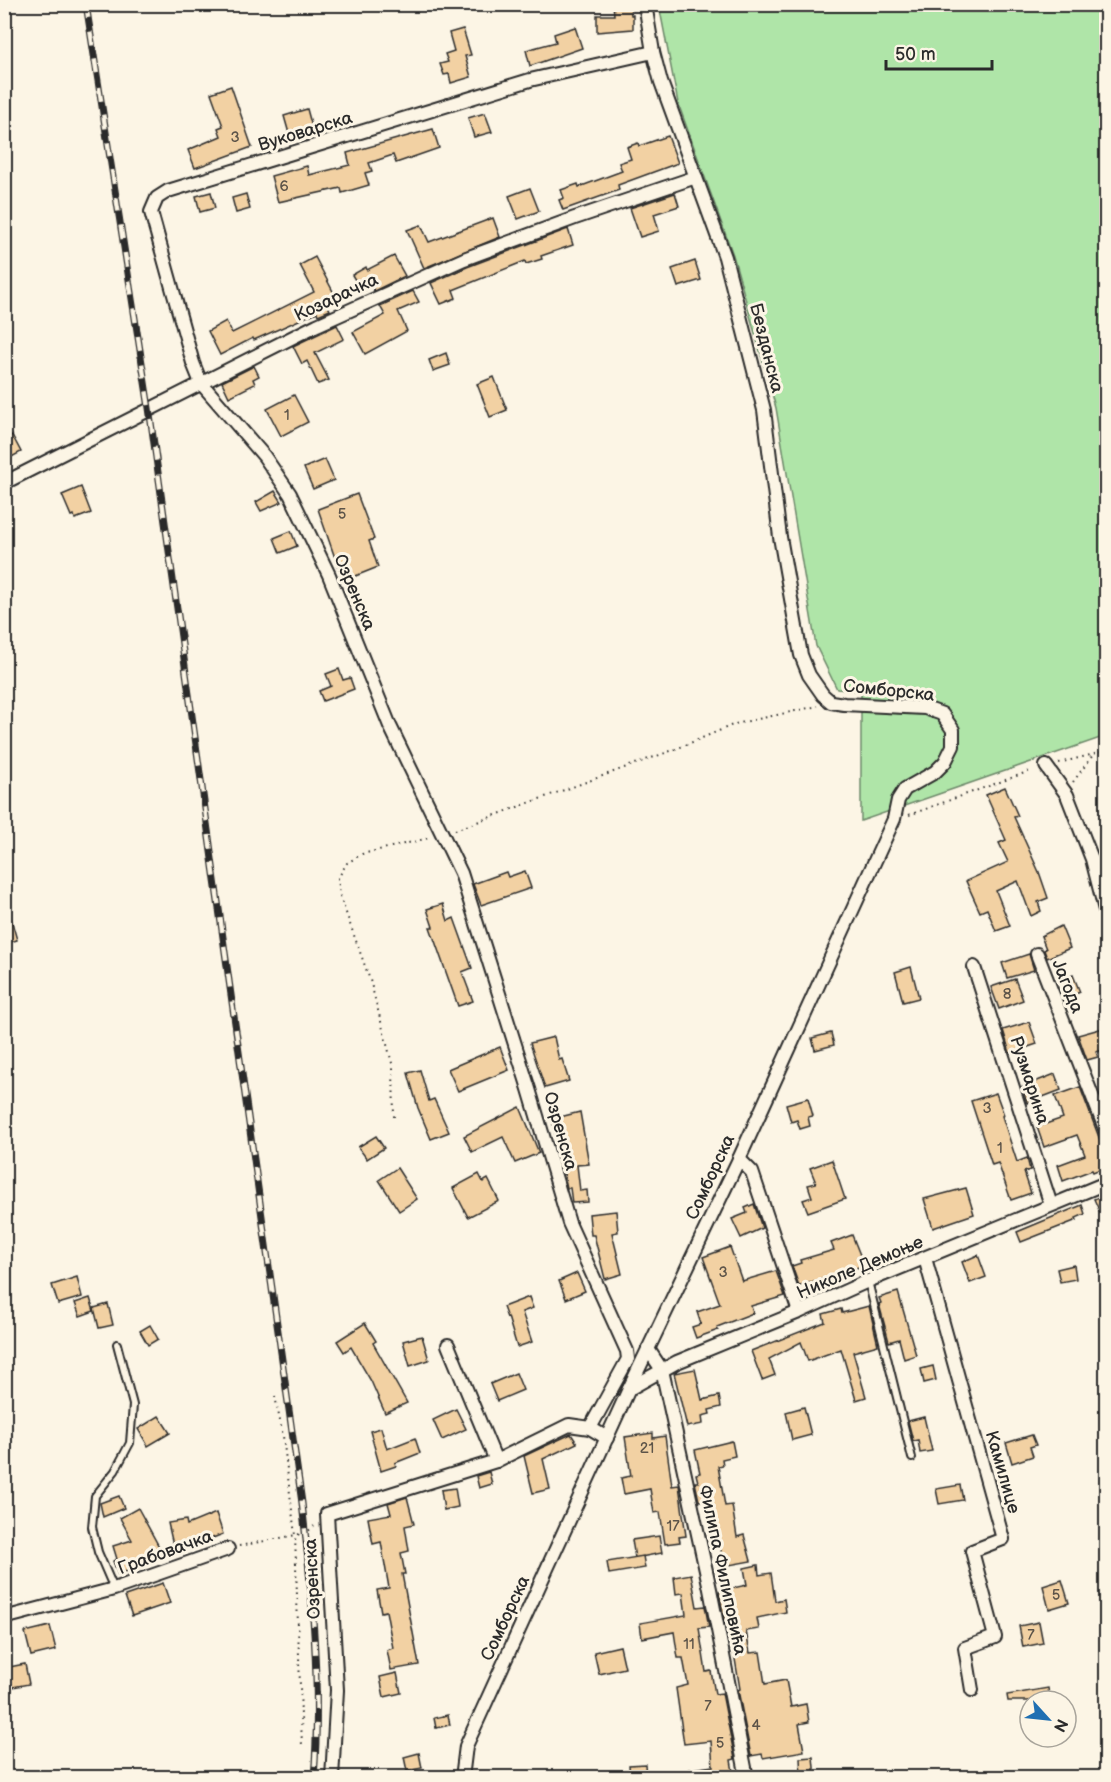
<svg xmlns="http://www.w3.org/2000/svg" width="1111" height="1782" viewBox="0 0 1111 1782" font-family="'Balsamiq Sans',sans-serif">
<rect width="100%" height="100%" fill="#fcf5e5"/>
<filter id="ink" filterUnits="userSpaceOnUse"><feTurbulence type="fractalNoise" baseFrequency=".0167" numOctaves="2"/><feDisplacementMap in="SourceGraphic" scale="12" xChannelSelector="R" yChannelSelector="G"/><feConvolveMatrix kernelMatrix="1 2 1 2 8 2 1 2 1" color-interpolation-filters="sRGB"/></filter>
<g filter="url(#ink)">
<path fill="#afe5a8" stroke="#6d886a" stroke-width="1.5" d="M659,5H1106V736L861,821V691L837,689L816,646L776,408L733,255L678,103Z"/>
<g fill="#f2d1a3" stroke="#2b2b2b" stroke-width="1.5">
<path d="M613,4H630L631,15H633V29L597,32V15H614Z"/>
<path d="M575,27L582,48L530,66L526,50L556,42L554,34Z"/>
<path d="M463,29L471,55L465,56L471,77L451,83L449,74L444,75L440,64L448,62L445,54L454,51L449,33Z"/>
<path d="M231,86L252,147L195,168L188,150L221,136L218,128L223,126L211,93Z"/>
<path d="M307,109L313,131L290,137L284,116Z"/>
<path d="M485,113L492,132L474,137L468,118Z"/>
<path d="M433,129L439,148L396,163L393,155L369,163L372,171L365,173L369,185L342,193L341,188L278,202L271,176L307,166L309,175L350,165L347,153Z"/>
<path d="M668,136L678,163L618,185L619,190L563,210L559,200L564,198L561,190L578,184L579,187L622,171L619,163L631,159L627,147L638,143L639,146Z"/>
<path d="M530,188L539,211L518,219L509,196Z"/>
<path d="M211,192L215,208L200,212L196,196Z"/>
<path d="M675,193L679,206L654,214L659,231L640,237L630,208Z"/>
<path d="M246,194L250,209L236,213L232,198Z"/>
<path d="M493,218L500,237L424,268L407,230L421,225L429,242Z"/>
<path d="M568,229L573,245L541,256L542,259L526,264L525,261L453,290L456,298L441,304L431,283L467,267Z"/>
<path d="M394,256L405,276L374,291L372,287L362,291L352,275L366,267L367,270Z"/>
<path d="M315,257L338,301L328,306L330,310L318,315L317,312L254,340L253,338L220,355L208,331L226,321L232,333L314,292L300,265Z"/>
<path d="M695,261L701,280L678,287L672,269Z"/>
<path d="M413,291L419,302L398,311L407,331L365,354L353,332L385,315L380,306Z"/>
<path d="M337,325L344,339L315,353L329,380L318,384L307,361L302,364L293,346Z"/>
<path d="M446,353L450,365L433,371L429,360Z"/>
<path d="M254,366L259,376L253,379L255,384L229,397L222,382Z"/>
<path d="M494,377L507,410L490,417L477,384Z"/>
<path d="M294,395L308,422L281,436L267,409Z"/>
<path d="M12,435L21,452L4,461V439Z"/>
<path d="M325,459L334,480L313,489L304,468Z"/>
<path d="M81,487L91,513L75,519L74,515L71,516L62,495Z"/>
<path d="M275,491L282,502L261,511L256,502Z"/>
<path d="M357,494L374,539L369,541L378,567L343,581L318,509Z"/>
<path d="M291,531L297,546L280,553L274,538Z"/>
<path d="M339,669L343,680L350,678L354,689L323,701L319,691L331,686L326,674Z"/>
<path d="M1005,787L1018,816L1014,817L1039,872L1048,898L1038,902L1041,911L1031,916L1018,881L996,891L1010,926L996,931L987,909L980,912L966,881L1008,862L999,843L1006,840L986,795Z"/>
<path d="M525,871L531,888L481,905L473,884L506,872L508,877Z"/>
<path d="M443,904L448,921L454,918L472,968L462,972L473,1001L458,1006L430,927H433L427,909Z"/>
<path d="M4,908H8L17,940L4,944Z"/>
<path d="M1061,926L1070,948L1047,958L1044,950L1046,949L1041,936Z"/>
<path d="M1029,954L1034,970L1007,978L1002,963Z"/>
<path d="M911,967L919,998L903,1002L895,972Z"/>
<path d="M1073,975L1080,992L1069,997L1062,980Z"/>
<path d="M1015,979L1023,1000L999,1009L991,987Z"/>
<path d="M1029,1022L1037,1044L1010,1053L1003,1030Z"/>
<path d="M1107,1027V1049L1096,1052L1098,1057L1087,1060L1078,1035Z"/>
<path d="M831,1033L834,1045L815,1050L812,1038Z"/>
<path d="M554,1037L559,1060L562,1059L569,1081L545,1088L530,1043Z"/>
<path d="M500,1047L509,1070L458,1091L448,1069Z"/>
<path d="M420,1070L429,1101L434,1099L449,1132L431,1139L418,1108L408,1073Z"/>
<path d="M1055,1074L1061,1090L1027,1103L1022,1087Z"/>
<path d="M1080,1087L1100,1140L1102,1139L1107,1148V1166L1093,1172L1092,1170L1063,1181L1058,1165L1085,1155L1077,1135L1044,1147L1037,1127L1063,1118L1055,1096Z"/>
<path d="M996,1093L1004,1115L1002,1116L1017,1162L1027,1158L1030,1170L1024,1172L1031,1193L1011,1200L998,1163L992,1165L971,1101Z"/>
<path d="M808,1098L813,1116L808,1117L810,1126L800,1129L797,1120L791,1122L786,1104Z"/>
<path d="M520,1107L539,1153L515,1163L503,1137L472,1152L464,1136Z"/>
<path d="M580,1112L589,1164L577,1165L580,1191L587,1190L588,1202L572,1203L570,1188H567L552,1119Z"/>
<path d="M376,1136L384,1148L367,1159L358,1147Z"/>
<path d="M832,1160L845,1199L808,1212L803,1200L812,1197L808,1185L816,1183L810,1168Z"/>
<path d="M397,1168L417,1199L399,1211L379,1180Z"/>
<path d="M479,1174L483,1182L488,1179L499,1201L468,1217L453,1188Z"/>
<path d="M966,1188L974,1214L933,1228L924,1199Z"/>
<path d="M1107,1194V1228L1094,1199Z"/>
<path d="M754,1204L762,1228L741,1238L732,1219L747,1213L745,1208Z"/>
<path d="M1082,1205L1085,1214L1076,1218L1077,1220L1021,1242L1017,1232Z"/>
<path d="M616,1211L618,1232L612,1233L622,1274L605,1279L594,1235H591L589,1214Z"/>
<path d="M852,1235L864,1265L843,1273L799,1286L792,1266L801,1263L800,1260L834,1250L831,1243Z"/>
<path d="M730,1247L742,1281L776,1271L785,1296L751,1306L753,1313L717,1327L718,1330L696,1338L692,1327L701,1324L697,1312L720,1304L703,1257Z"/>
<path d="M978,1255L986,1277L970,1283L962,1262Z"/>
<path d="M1074,1265L1076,1279L1060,1282L1057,1269Z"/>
<path d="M577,1273L585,1291L566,1299L559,1281Z"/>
<path d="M77,1277L82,1297L58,1304L52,1285Z"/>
<path d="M898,1292L916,1355L904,1359L899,1339L889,1342L879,1304L881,1303L879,1298Z"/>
<path d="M529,1297L533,1308L522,1312L532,1342L517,1347L508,1317L507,1318L503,1307Z"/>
<path d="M90,1298L94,1311L80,1316L75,1303Z"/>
<path d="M108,1304L113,1325L99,1328L94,1308Z"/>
<path d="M869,1306L878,1345L853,1352L866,1397L856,1400L841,1349L808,1361L801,1342L769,1359L775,1375L762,1380L751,1351L825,1322L823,1314L841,1309L842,1313Z"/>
<path d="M365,1323L376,1341L373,1343L407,1403L385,1413L371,1381L351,1347L344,1352L337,1341Z"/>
<path d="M150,1325L158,1339L148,1345L140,1331Z"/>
<path d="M422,1336L429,1360L410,1366L403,1341Z"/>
<path d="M933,1366L936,1380L924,1383L921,1369Z"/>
<path d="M695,1369L702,1400L719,1396L721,1407L709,1410L710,1414L702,1416L703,1424L687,1427L674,1373Z"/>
<path d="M516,1373L523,1390L497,1401L490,1384Z"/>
<path d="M804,1407L811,1435L792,1440L786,1412Z"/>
<path d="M456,1409L466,1429L442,1440L433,1420Z"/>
<path d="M159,1416L170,1433L148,1446L138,1429Z"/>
<path d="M924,1417L932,1451L920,1453L918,1440L913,1441L908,1421Z"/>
<path d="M381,1428L387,1449L415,1438L420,1453L395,1463L396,1466L381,1471L370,1431Z"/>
<path d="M653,1433V1438L665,1436L672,1486L679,1485L686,1536L679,1537L680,1542L665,1544L660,1512L654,1513L650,1489L624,1494L621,1478L631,1476L625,1437Z"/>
<path d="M571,1434L577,1443L543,1459L550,1489L533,1493L524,1456Z"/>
<path d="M1032,1435L1036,1445L1030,1447L1033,1456L1012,1463L1006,1443Z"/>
<path d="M732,1441L735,1456L722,1459L723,1465L718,1466L725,1506L732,1505L737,1537L744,1535L751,1561L724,1566L718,1537L713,1538L706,1500L699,1501L695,1482H698L696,1474L700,1473L695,1450Z"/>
<path d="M489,1472L492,1484L479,1488L476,1476Z"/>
<path d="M960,1485L963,1500L939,1504L936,1489Z"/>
<path d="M455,1488L458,1507L444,1510L441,1490Z"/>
<path d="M119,1496L124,1508L103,1517L100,1503Z"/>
<path d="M407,1497L414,1524L405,1526L409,1551L401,1553L405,1574H402L419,1665L391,1670L387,1650L393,1648L386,1611L381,1612L377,1590L389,1588L381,1542L373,1544L368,1518L391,1514L388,1503Z"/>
<path d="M138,1508L163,1554L135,1562L137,1568L118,1574L113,1561L117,1559L113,1546L132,1540L120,1518Z"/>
<path d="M216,1513L223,1534L210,1539L209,1538L173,1545L168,1523L186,1520L187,1525Z"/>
<path d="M659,1536L662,1553L635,1558L632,1540Z"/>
<path d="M643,1556L645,1568L609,1574L607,1562Z"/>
<path d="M758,1565L759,1575L771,1573L775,1601L784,1599L786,1612L757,1618L759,1629L746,1631L750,1653L760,1652L765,1684L786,1680L791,1707L806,1704L809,1722L799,1724L804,1751L763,1758L762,1754L751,1756L738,1690L740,1689L732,1641H730L727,1624H725L719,1591L747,1585L744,1568Z"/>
<path d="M691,1574L697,1607L705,1606L709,1627L699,1628L706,1672L711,1671L715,1694L722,1693L735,1759L731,1760L734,1778H680L679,1771L713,1766L711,1741L684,1744L676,1688L688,1685L683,1658H678L674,1632L642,1638L640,1623L686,1615L683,1593L676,1594L674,1577Z"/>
<path d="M1062,1580L1069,1603L1049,1609L1043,1586Z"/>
<path d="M163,1583L170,1603L132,1616L125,1596Z"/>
<path d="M1039,1622L1043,1643L1023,1647L1019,1626Z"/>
<path d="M50,1626L56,1650L31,1656L25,1632Z"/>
<path d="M620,1646L625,1668L599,1674L594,1652Z"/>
<path d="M25,1664L29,1684L7,1688L4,1668Z"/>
<path d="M397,1673L401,1693L384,1697L380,1677Z"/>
<path d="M1048,1688L1050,1701H1008L1007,1695Z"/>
<path d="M448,1715L450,1725L436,1728L434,1718Z"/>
<path d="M419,1753L422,1768L407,1771L404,1757Z"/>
<path d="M813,1757L815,1778H801L800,1758Z"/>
<path d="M645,1764L646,1778H630L629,1765Z"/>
</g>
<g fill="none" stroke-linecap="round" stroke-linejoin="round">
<defs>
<g id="lane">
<path d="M868,1281L912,1458"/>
<path d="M114,1589L98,1552L92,1527L95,1496L115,1471L130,1443L133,1405L117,1344"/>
</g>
<g id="street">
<path d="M4,483L317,325L464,259L575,218L696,177"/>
<path d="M1046,766L1067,795L1092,859L1106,914"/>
<path d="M1037,954L1106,1131"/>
<path d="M974,967L1051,1205"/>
<path d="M739,1159L752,1172L799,1312"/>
<path d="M925,1258L1003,1539L972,1551L995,1637L965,1648L972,1690"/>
<path d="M448,1345L496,1461"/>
<path d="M648,1349L662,1370L710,1589L747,1778"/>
<path d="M629,1389L677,1362L799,1312L868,1281L1106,1183"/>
<path d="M590,1428L628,1359L627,1351L569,1223L529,1089L461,873L390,726L329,575L290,494L264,456L201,383L193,363L151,212L157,198L168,191L530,80L653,52"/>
<path d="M4,1618L114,1589L228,1549"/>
<path d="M332,1778L337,1690L327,1514L496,1461L569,1425L590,1428L607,1438"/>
<path d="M462,1778L466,1746L629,1389L739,1159L894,819L898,800L905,789L935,772L945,762L953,746V730L942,714L925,708L844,704L831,702L823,695L809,675L801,655L780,537L764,410L725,257L661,82L653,52L645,4"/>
</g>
</defs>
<use href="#lane" stroke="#2b2b2b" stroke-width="10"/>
<use href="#street" stroke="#2b2b2b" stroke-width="16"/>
<g stroke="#2b2b2b" stroke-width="2" stroke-dasharray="1.5 4.5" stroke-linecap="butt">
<path d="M1059,763L1106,751"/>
<path d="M1073,782L1093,755"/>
<path d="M909,815L1033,770"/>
<path d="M455,830L676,749L735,724L818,706"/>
<path d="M394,1117L393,1067L370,980L340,896L338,878L347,863L362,854L429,838"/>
<path d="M275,1396L283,1436L295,1535L302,1747"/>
<path d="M239,1546L306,1533L314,1526"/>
</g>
<use href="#lane" stroke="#fcf5e5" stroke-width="6"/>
<use href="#street" stroke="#fcf5e5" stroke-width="12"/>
<defs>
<path id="rail" d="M86,4L149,408L302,1503C312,1593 321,1687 314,1778"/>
</defs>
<use href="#rail" stroke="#2b2b2b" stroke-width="7"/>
<use href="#rail" stroke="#fcf5e5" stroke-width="4.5" stroke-dasharray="14" stroke-linecap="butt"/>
</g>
</g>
<g text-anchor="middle" stroke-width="6" stroke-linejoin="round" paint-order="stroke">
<g font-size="15" fill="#5d5449">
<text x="235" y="142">3</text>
<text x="284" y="191">6</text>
<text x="287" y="420">1</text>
<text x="342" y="519">5</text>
<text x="1007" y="999">8</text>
<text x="987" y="1113">3</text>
<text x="1000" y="1153">1</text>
<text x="723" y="1277">3</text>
<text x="647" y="1453">21</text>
<text x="673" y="1531">17</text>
<text x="1056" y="1600">5</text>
<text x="1031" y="1640">7</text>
<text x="689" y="1649">11</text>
<text x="708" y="1711">7</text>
<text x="756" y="1730">4</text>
<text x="720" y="1748">5</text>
</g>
<g font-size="18" fill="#2b2b2b" stroke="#fcf5e5">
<text transform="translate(305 131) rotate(-17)" y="6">Вуковарска</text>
<text transform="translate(336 297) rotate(-25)" y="6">Козарачка</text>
<text transform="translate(767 348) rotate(76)" y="6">Безданска</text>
<text transform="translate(355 592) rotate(67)" y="6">Озренска</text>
<text transform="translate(889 690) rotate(6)" y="6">Сомборска</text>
<text transform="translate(1068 986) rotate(68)" y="6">Јагода</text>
<text transform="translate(1030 1080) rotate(72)" y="6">Рузмарина</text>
<text transform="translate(561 1131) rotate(74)" y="6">Озренска</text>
<text transform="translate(710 1177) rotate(-65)" y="6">Сомборска</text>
<text transform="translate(860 1267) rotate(-23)" y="6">Николе Демоње</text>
<text transform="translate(1003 1472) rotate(74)" y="6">Камилице</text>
<text transform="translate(165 1552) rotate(-20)" y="6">Грабовачка</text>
<text transform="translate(723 1570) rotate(78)" y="6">Филипа Филиповића</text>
<text transform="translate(312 1579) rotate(-93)" y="6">Озренска</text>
<text transform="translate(505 1618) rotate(-65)" y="6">Сомборска</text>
</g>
</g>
<rect width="1111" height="1782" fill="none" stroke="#fcf5e5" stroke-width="24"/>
<rect x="12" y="12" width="1087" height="1758" fill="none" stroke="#2b2b2b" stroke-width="2" filter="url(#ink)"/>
<g transform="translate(1048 1719) rotate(117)"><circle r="28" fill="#fcf5e5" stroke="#a8a49b" stroke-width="1.5"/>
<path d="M0-4.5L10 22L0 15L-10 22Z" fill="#1f6fb2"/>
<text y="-9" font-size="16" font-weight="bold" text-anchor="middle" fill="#2b2b2b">N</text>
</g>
<path d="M886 60v9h106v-9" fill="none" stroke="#2b2b2b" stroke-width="3"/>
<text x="895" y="60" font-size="18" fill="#2b2b2b" stroke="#fcf5e5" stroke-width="4.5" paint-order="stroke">50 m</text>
</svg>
